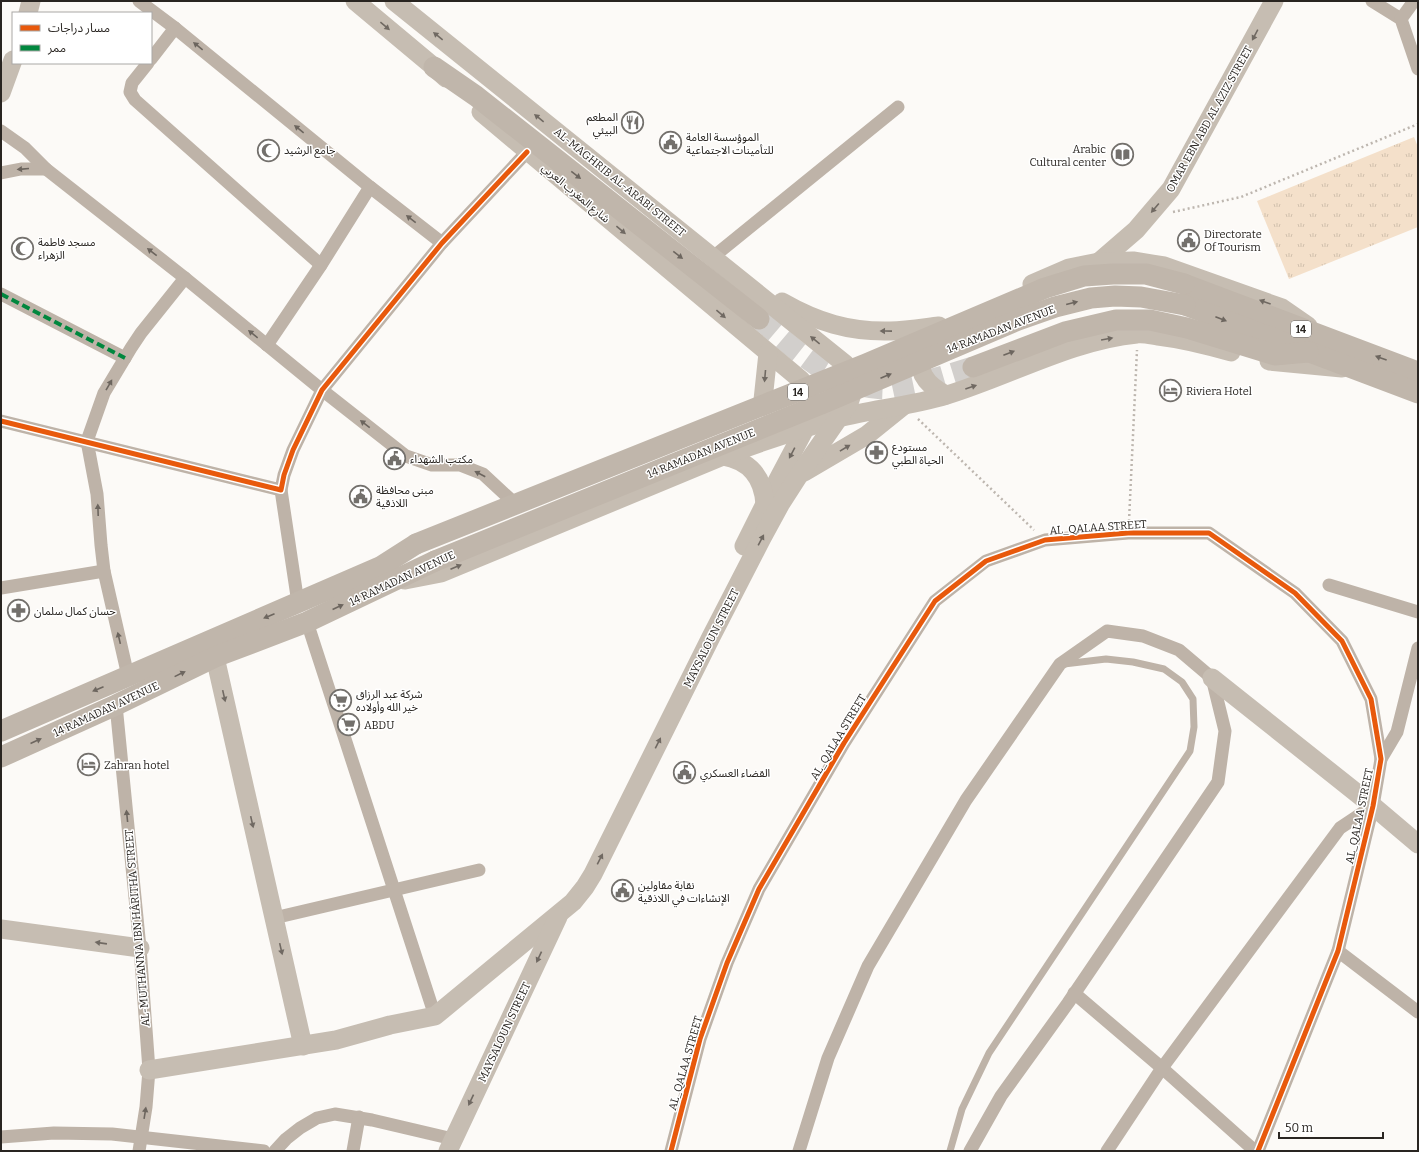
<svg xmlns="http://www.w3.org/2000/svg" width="1419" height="1152" viewBox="0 0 1419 1152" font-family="Bitter,'Noto Sans Arabic',serif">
<defs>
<pattern id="park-tufts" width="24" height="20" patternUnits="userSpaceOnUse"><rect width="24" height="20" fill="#f4e0ca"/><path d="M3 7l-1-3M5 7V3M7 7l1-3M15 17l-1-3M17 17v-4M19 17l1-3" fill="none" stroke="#d1c0ad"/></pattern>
</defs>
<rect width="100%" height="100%" fill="#fcfaf7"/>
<path fill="url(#park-tufts)" d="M1414,137L1418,147V227L1289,279L1257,201Z"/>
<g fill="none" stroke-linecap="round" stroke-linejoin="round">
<path stroke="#d2cfcc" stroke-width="21" stroke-dasharray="21 10" stroke-linecap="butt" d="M759,319C798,351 833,389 887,389C892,389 897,387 902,386C926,382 950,374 973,367"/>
<g stroke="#bdb6af" stroke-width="2.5" stroke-dasharray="2 3" stroke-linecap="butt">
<path d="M1173,212L1241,197L1418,124"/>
<path d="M918,419L1034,530"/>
<path d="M1129,521L1137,350"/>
</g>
<path stroke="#beb3a8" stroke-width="7" d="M950,1151L962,1109L989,1053L1190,751L1194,727L1193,699L1182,682L1164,669L1133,662L1106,659L1064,664"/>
<g stroke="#beb3a8" stroke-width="13">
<path d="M139,1L175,28L370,187L442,243"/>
<path d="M1372,1L1401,19L1418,69"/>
<path d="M1401,19L1414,1"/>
<path d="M151,59L175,28"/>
<path d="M148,63L132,83L130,92L135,100L321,265"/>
<path d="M1,131L25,148L46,169L185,278L322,390L406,456L432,465H460L483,474L510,499"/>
<path d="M1,173L21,169H46"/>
<path d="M713,257L898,107"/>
<path d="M1,294L125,358"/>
<path d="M267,345L321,265L370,187"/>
<path d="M1,421L281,490L284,475L293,450L322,390L442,243L527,152"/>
<path d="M281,490L298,603"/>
<path d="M1329,585L1418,612"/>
<path d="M1,588L104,571"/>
<path d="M307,622L435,1016"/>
<path d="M128,676L104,571L101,545L97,494L87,441L104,393L131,348L141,333L185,278"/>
<path d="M116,705L140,948L149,1070L146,1107L139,1151"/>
<path d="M1381,759L1397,732L1418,648"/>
<path d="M274,918L479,870"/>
<path d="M1338,951L1418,1012"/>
<path d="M1074,993L1162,1068L1255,1151"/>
<path d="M1,1137L54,1133L112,1134L264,1151"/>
<path d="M275,1151L286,1139L300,1128L317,1118L335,1114L372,1120L453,1139"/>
<path d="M353,1151L359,1117"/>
<path d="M671,1151L700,1039L727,963L759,889L844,743L935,601L986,561L1045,540L1128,533H1209L1295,593L1342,641L1371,699L1381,759L1373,806L1338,951L1258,1151"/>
<path d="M799,1151L828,1058L868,966L966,800L1060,664L1107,631L1143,636L1179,650L1212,678L1225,731L1218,782L1068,1003L1001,1096L970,1151"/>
<path d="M1107,1151L1162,1068L1340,828L1373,806"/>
</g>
<g stroke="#c6bdb2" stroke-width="19">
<path d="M355,1L434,67L446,78"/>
<path d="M28,13L31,1"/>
<path d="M1,93L13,60"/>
<path d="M481,112L801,380C811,393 814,405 809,421L765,504L744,546"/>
<path d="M1099,262L1136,230L1171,189L1274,1"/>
<path d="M1032,284L1069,268L1099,262L1133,261L1164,266L1282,308L1308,326"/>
<path d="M782,302C817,322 849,332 890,331C906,331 923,328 939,326"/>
<path d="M922,347C915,371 926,385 946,395"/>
<path d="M1269,361L1342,368"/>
<path d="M763,400L768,353"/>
<path d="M723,456C750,461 763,477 765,504"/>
<path d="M804,472L867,435L903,406"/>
<path d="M405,580L441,573L723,456C761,442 799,429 838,418C874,409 912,406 947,395C1009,376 1073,340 1137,334C1143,333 1151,335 1158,336C1183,339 1207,345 1231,352"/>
<path d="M215,657L303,1046"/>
<path d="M1212,678L1373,806L1418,844"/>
<path d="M1,929L140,948"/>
<path d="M149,1070L336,1040L390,1025L435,1016L573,902L585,887L593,874L711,637L762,538L781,503L799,475L849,403L854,388L852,377L845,364L394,1"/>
<path d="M448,1151L558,917"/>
</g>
<g stroke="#c0b6ab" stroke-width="21">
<path d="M434,67L476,96L759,319"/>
<path d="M1184,284L1418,372"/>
<path d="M1185,305L1418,393"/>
<path d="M973,367L1065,332L1116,320H1150L1187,328L1275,355L1308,352"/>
<path d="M1,731L380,567L416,544"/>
<path d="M1,757L116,705L215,657L307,622L435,561"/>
</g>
<g stroke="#c0b6ab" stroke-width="21">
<path d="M416,544L866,364L1045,288L1084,276L1113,274H1146L1184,284"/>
<path d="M435,561L826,402L1018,320L1055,307L1091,298L1115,296L1141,297L1185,305"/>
</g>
<path stroke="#00873e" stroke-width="4" stroke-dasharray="8 4" stroke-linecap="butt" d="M1,294L125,358"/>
<defs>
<g id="cycleway">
<path d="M1,421L281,490L284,475L293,450L322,390L442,243L527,152"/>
<path d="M671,1151L700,1039L727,963L759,889L844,743L935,601L986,561L1045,540L1128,533H1209L1295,593L1342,641L1371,699L1381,759L1373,806L1338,951L1258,1151"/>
</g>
</defs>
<use href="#cycleway" stroke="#fff" stroke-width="8"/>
<use href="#cycleway" stroke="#e8590c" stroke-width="5"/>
</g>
<defs><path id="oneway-solid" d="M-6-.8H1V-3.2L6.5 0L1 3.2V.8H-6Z"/></defs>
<g fill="#706962">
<use href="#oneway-solid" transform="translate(385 26) rotate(40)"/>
<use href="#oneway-solid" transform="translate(1255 35) rotate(118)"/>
<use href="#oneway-solid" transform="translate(438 36) rotate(-141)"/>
<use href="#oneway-solid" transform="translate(539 118) rotate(-141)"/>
<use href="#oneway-solid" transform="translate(1155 208) rotate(130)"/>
<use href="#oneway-solid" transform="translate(621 230) rotate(40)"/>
<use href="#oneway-solid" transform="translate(1265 302) rotate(-160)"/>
<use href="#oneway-solid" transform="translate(721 314) rotate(40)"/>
<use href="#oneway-solid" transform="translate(886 331) rotate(-179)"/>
<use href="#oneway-solid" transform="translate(1107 339) rotate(-10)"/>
<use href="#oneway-solid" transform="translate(815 340) rotate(-141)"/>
<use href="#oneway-solid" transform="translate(765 376) rotate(95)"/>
<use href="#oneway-solid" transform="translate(971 387) rotate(-19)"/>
<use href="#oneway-solid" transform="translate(845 448) rotate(-31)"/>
<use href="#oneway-solid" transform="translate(792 453) rotate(118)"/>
<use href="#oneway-solid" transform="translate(761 540) rotate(-62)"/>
<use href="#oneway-solid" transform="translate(456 567) rotate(-23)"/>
<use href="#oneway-solid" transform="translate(224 696) rotate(77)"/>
<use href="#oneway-solid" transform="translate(658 743) rotate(-63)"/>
<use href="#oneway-solid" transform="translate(252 822) rotate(77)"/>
<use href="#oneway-solid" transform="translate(600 859) rotate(-63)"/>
<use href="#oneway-solid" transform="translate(101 943) rotate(-172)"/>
<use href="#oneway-solid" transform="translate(281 949) rotate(77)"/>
<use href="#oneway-solid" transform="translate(539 957) rotate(115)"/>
<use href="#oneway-solid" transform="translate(471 1100) rotate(115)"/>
</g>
<g fill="#6c655e">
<use href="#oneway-solid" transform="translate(198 46) rotate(-141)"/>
<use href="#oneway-solid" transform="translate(299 129) rotate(-141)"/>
<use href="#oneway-solid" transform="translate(23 169) rotate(175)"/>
<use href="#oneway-solid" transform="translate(411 219) rotate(-142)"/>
<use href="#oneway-solid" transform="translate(152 252) rotate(-142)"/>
<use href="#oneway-solid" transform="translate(253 334) rotate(-141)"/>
<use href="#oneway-solid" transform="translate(109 385) rotate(-60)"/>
<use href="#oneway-solid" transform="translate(365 424) rotate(-142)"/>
<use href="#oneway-solid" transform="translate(480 474) rotate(-152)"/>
<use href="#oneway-solid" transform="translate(98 510) rotate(-92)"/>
<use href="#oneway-solid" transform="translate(119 638) rotate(-103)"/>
<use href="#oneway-solid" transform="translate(127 816) rotate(-96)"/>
<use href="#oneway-solid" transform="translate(145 1113) rotate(-81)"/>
</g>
<g fill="#6d665f">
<use href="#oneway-solid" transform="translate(576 175) rotate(38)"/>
<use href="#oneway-solid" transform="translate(678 255) rotate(38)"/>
<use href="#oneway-solid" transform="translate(1072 303) rotate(-14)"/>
<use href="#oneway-solid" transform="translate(1221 319) rotate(21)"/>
<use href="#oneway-solid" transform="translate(1009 353) rotate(-21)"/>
<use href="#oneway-solid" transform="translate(1381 358) rotate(-160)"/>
<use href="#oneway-solid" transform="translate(886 376) rotate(-23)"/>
<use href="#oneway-solid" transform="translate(338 607) rotate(-25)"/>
<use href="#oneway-solid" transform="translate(269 616) rotate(157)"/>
<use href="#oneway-solid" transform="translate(180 674) rotate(-26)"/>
<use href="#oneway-solid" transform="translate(98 689) rotate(157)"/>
<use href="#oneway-solid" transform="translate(36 741) rotate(-24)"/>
</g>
<defs>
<symbol id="restaurant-ring" viewBox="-11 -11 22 22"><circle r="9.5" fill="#fff" stroke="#73706c" stroke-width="1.5"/><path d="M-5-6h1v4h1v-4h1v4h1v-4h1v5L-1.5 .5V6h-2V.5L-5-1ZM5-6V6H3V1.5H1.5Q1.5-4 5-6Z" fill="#73706c"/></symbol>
<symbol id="civic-ring" viewBox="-11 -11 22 22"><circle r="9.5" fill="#fff" stroke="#73706c" stroke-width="1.5"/><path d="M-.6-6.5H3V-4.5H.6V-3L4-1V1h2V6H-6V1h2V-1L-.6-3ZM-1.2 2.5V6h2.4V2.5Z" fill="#73706c"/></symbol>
<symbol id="mosque-ring" viewBox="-11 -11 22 22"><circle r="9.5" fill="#fff" stroke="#73706c" stroke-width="1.5"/><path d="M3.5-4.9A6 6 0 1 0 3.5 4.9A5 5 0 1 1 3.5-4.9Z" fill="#73706c"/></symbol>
<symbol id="library-ring" viewBox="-11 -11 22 22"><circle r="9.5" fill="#fff" stroke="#73706c" stroke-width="1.5"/><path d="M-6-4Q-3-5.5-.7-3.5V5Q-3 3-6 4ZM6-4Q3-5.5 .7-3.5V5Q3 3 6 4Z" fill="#73706c"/></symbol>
<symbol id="hotel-ring" viewBox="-11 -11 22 22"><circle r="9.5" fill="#fff" stroke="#73706c" stroke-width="1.5"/><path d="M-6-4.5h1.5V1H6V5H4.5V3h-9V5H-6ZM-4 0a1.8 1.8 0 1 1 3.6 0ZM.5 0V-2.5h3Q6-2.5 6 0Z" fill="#73706c"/></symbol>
<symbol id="pharmacy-ring" viewBox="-11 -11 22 22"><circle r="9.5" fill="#fff" stroke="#73706c" stroke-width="1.5"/><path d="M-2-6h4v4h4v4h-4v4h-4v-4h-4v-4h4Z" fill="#73706c"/></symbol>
<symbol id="supermarket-ring" viewBox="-11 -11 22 22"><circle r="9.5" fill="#fff" stroke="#73706c" stroke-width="1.5"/><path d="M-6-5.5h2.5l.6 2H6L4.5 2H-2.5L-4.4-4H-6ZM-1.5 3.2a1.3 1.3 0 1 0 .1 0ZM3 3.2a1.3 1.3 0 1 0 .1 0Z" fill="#73706c"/></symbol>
</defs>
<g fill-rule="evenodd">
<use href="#restaurant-ring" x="620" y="110" width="25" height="25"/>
<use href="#civic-ring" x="658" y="130" width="25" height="25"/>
<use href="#mosque-ring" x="256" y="138" width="25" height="25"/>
<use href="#library-ring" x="1110" y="142" width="25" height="25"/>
<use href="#civic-ring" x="1176" y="228" width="25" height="25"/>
<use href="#mosque-ring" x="10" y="236" width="25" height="25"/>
<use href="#hotel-ring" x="1158" y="378" width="25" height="25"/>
<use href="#pharmacy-ring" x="864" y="440" width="25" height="25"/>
<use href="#civic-ring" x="382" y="446" width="25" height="25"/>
<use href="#civic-ring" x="348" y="484" width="25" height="25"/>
<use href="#pharmacy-ring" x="6" y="598" width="25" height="25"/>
<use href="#supermarket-ring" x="328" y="688" width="25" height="25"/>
<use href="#supermarket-ring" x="336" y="712" width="25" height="25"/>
<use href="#hotel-ring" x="76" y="752" width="25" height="25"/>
<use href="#civic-ring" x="672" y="760" width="25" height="25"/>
<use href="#civic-ring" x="610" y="878" width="25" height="25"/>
</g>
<g text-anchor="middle" stroke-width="3" stroke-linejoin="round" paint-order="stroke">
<g fill="#fff" stroke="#696664" stroke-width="1">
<rect x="1291" y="321" width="20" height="16" rx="3"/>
<rect x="788" y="384" width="20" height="16" rx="3"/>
</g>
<g font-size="10" font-weight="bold" fill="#292521">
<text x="1301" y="333">14</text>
<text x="798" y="396">14</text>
</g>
<g font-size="11" fill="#292521" stroke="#fff" text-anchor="start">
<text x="618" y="121" text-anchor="end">المطعم<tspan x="618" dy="13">البيئي</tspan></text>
<text x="686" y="141">الموؤسسة العامة<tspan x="686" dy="13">للتأمينات الاجتماعية</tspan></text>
<text x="1106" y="153" text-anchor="end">Arabic<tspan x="1106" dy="13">Cultural center</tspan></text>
<text x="284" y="154">جامع الرشيد</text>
<text x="1204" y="238">Directorate<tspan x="1204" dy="13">Of Tourism</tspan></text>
<text x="38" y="246">مسجد فاطمة<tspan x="38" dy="13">الزهراء</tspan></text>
<text x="1186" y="395">Riviera Hotel</text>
<text x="892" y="451">مستودع<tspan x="892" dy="13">الحياة الطبي</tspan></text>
<text x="410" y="463">مكتب الشهداء</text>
<text x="376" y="494">مبنى محافظة<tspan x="376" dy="13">اللاذقية</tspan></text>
<text x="34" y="615">حسان كمال سلمان</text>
<text x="356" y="698">شركة عبد الرزاق<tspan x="356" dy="13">خير الله وأولاده</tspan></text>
<text x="364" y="729">ABDU</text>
<text x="104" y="769">Zahran hotel</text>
<text x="700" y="777">القضاء العسكري</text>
<text x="638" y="889">نقابة مقاولين<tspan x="638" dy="13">الإنشاءات في اللاذقية</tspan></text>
</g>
<g font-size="11" fill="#292521" stroke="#fff">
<text transform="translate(1209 119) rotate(-61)" y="4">OMAR EBN ABD AL AZIZ STREET</text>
<text transform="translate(620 182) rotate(39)" y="4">AL-MAGHRIB AL-ARABI STREET</text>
<text transform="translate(576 193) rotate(40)" y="4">شارع المغرب العربي</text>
<text transform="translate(1001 329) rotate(-21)" y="4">14 RAMADAN AVENUE</text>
<text transform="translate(701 453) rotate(-22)" y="4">14 RAMADAN AVENUE</text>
<text transform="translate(1098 527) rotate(-4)" y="4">AL_QALAA STREET</text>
<text transform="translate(402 578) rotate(-25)" y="4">14 RAMADAN AVENUE</text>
<text transform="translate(711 638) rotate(-63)" y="4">MAYSALOUN STREET</text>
<text transform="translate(106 709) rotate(-25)" y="4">14 RAMADAN AVENUE</text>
<text transform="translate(838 737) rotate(-59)" y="4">AL_QALAA STREET</text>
<text transform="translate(1359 816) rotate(-78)" y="4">AL_QALAA STREET</text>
<text transform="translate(137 928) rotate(-95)" y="4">AL-MUTHANNA IBN HÂRITHA STREET</text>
<text transform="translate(504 1032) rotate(-65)" y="4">MAYSALOUN STREET</text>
<text transform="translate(685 1063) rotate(-74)" y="4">AL_QALAA STREET</text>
</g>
</g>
<rect width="1419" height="1152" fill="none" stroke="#292521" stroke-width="4"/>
<rect x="12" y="12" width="140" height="52" fill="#ffffff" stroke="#a9a8a6"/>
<rect x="20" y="25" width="20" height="6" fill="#e8590c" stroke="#a9a8a6"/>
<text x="48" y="32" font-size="12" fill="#292521">مسار دراجات</text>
<rect x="20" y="45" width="20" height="6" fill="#00873e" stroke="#a9a8a6"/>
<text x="48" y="52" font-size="12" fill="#292521">ممر</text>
<path d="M1279 1132v6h104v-6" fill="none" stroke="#292521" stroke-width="2"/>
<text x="1285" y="1132" font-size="12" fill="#292521" stroke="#ffffff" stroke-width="3" paint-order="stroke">50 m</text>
</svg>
